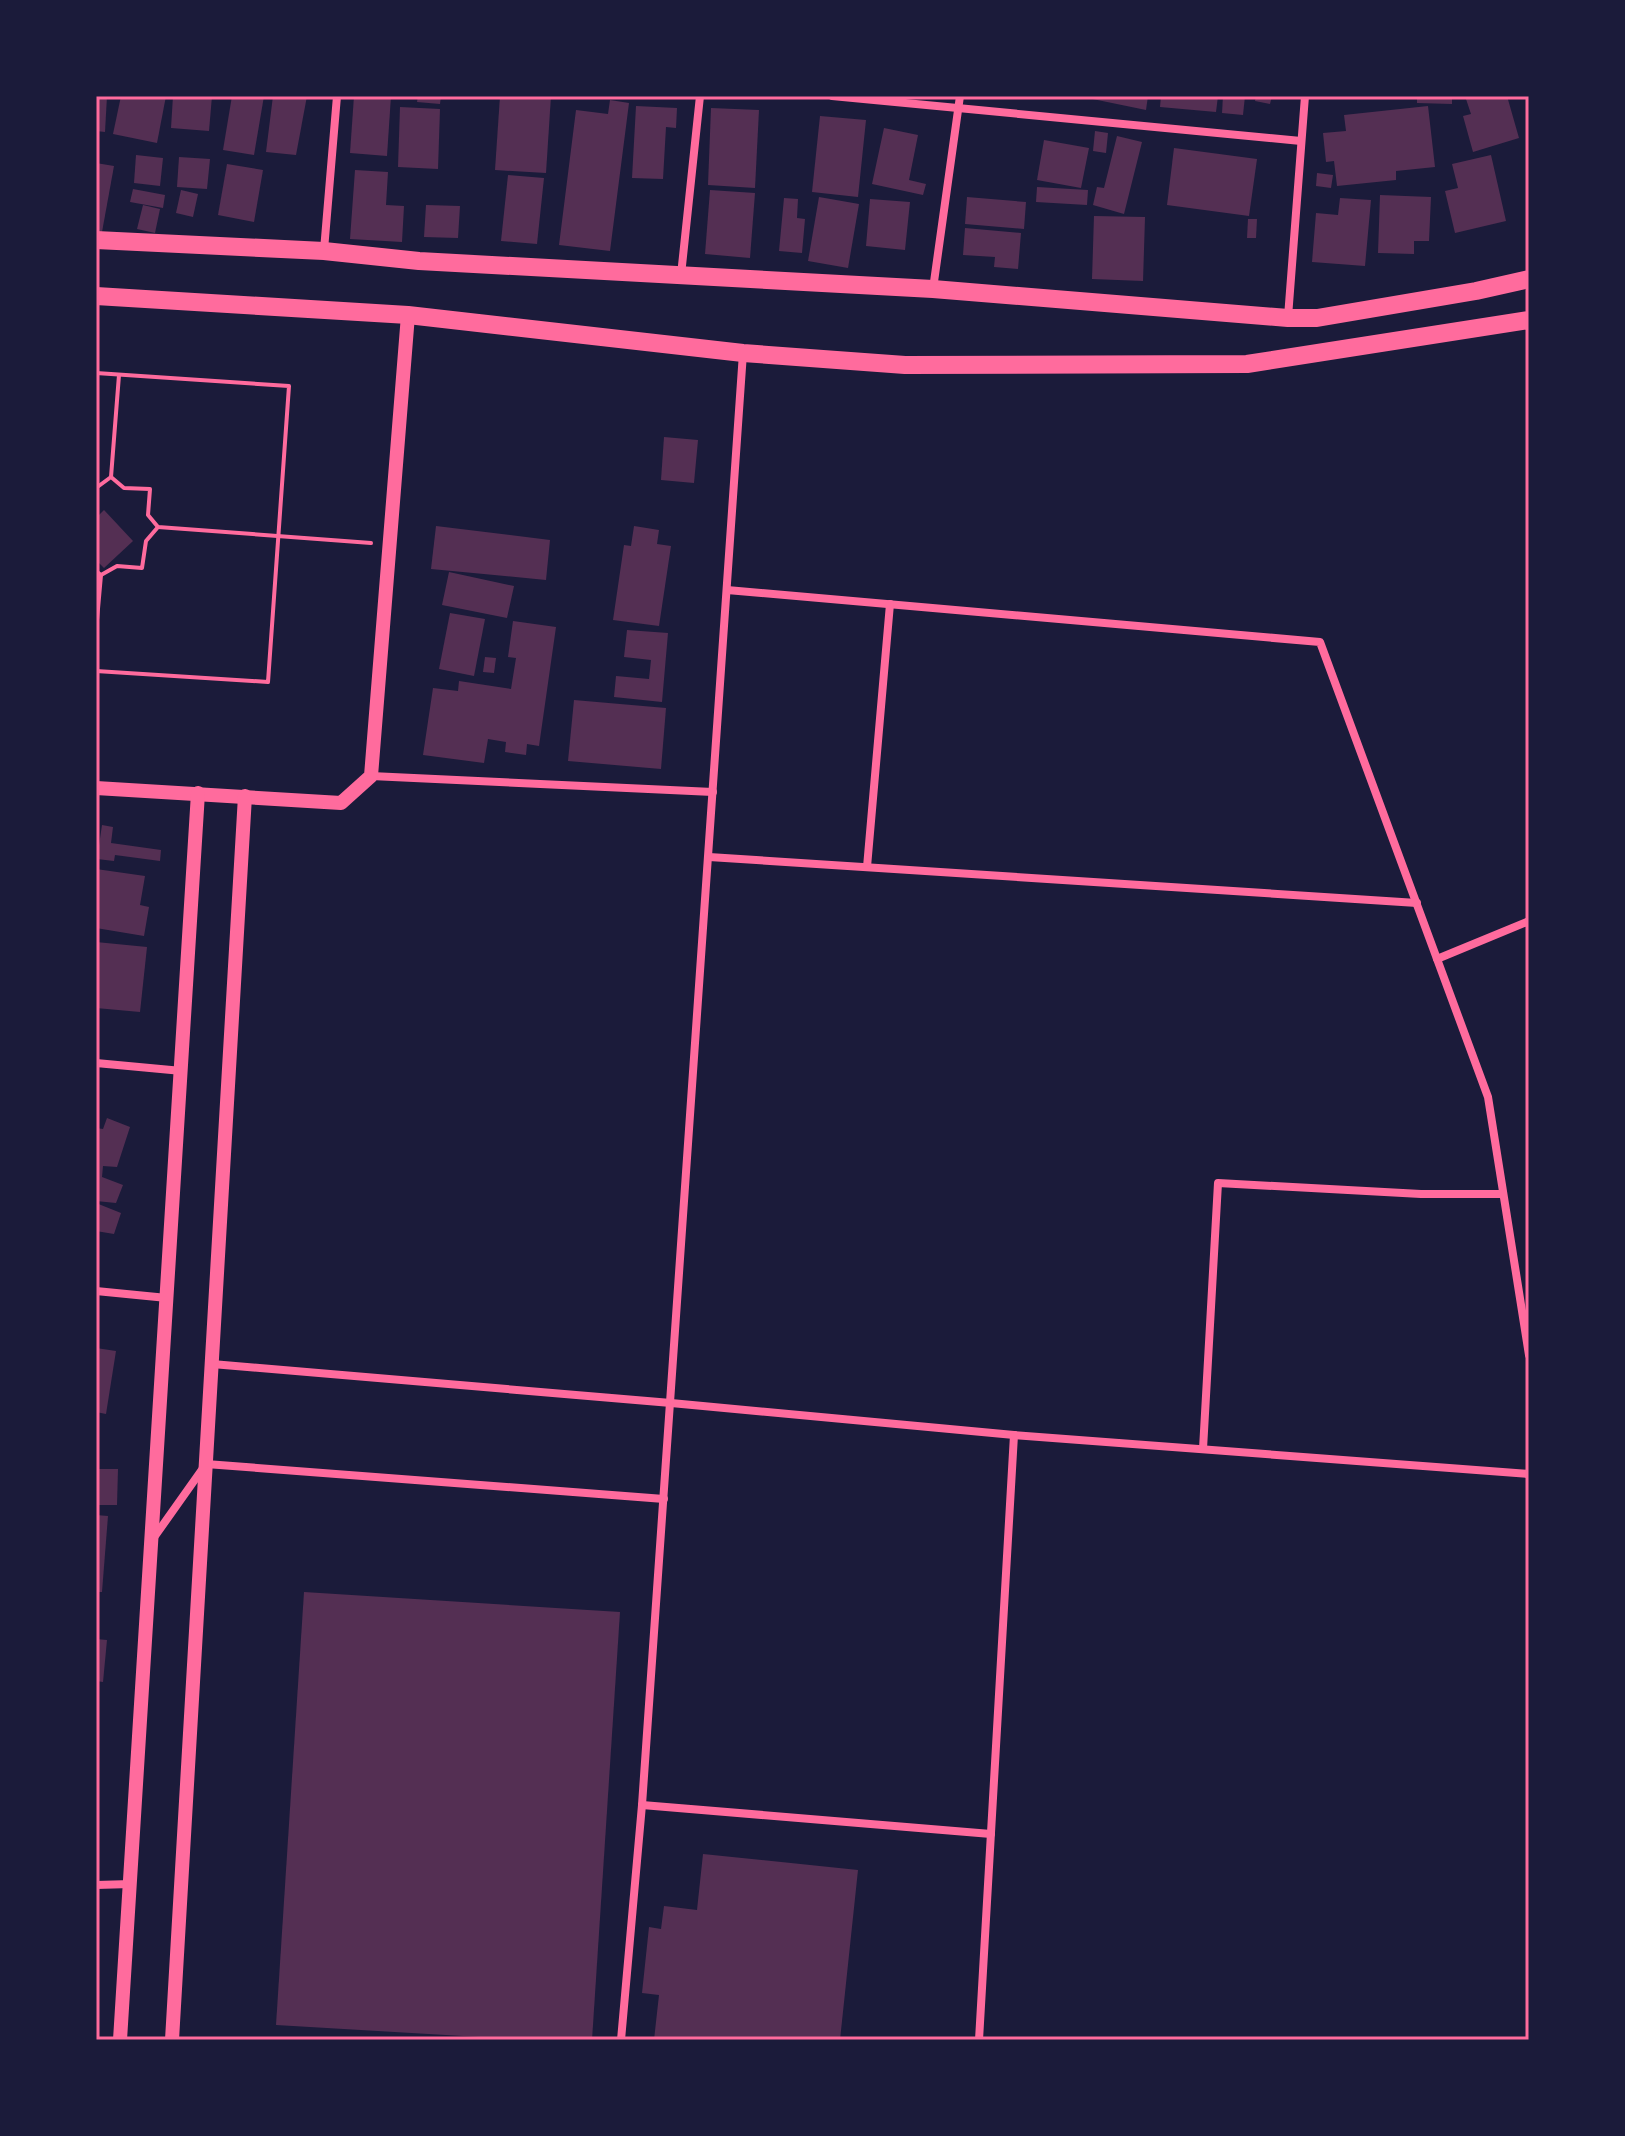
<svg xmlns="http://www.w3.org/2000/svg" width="1625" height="2136" viewBox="0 0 1625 2136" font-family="Quicksand,sans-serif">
<rect width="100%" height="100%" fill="#1b1b3a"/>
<g fill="#542f53">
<path d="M96,96H107L105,132L96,131Z"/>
<path d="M121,96H166L157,143L113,134Z"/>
<path d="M173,96H212L209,131L171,128Z"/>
<path d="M232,96H264L254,155L223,150Z"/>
<path d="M273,96H307L296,155L266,152Z"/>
<path d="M354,96H391L387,156L350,153Z"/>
<path d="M418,96H441L440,104L417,102Z"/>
<path d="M500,96H551L546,173L495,170Z"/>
<path d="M1078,96H1148L1146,110Z"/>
<path d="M1161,96H1218L1216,112L1160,107Z"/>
<path d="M1223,96H1245L1243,115L1222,113Z"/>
<path d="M1256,96H1272L1270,104L1255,101Z"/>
<path d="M1417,96H1452V104L1417,103Z"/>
<path d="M1465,96H1507L1519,138L1473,152L1463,116L1471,114Z"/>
<path d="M610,100L629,103L610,251L559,245L576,110L608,114Z"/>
<path d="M636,106L677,108L676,128L666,127L663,179L632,178Z"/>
<path d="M1428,106L1435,167L1396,171V180L1337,186L1334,161L1326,162L1323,133L1346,131L1344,115Z"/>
<path d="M400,107L440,109L438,169L398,167Z"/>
<path d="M711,108L759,110L755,188L708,185Z"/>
<path d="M820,116L866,120L858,197L812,192Z"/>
<path d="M884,128L918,135L909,180L926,184L923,195L872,184Z"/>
<path d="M1095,131L1108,133L1106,153L1093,151Z"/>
<path d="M1117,136L1142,142L1124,214L1093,205L1097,187L1104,188Z"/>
<path d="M1044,140L1089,148L1081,188L1037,180Z"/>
<path d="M1174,148L1257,159L1249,216L1167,205Z"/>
<path d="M136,155L163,158L160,186L134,183Z"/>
<path d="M1491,155L1506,221L1455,233L1445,191L1458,188L1452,164Z"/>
<path d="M179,157L210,159L207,189L177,187Z"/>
<path d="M96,163L114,166L102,232L96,231Z"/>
<path d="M227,164L263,170L254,222L218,215Z"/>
<path d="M355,170L388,172L386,205L404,206L402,242L350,239Z"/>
<path d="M1317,173L1333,175L1331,188L1316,186Z"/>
<path d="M508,175L544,178L537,244L501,241Z"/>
<path d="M1037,187L1088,190L1087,205L1036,202Z"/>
<path d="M133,189L165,195L163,208L130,202Z"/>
<path d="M181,190L198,194L193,217L176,213Z"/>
<path d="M710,190L755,193L750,258L705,254Z"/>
<path d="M1380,195L1431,197L1429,241H1414V254L1378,253Z"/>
<path d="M819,197L859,204L848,268L808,261Z"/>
<path d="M967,197L1026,202L1024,229L965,224Z"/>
<path d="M784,198L798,199L797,218L805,219L802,253L779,251Z"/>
<path d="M1340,198L1371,200L1365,266L1312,262L1316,213L1338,215Z"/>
<path d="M870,199L910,202L905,250L866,246Z"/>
<path d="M143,205L160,209L155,233L137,229Z"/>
<path d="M426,205L460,206L458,238L424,237Z"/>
<path d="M1094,216L1145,217L1143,281L1092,279Z"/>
<path d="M1248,219H1257L1256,238H1247Z"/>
<path d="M965,228L1021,233L1018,269L994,267L995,257L963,255Z"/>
<path d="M664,437L698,440L694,483L661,480Z"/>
<path d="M104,510L133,541L104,568L96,560V518Z"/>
<path d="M436,526L550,540L546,580L431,569Z"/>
<path d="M634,526L659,530L657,544L671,546L659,626L613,620L624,545L631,546Z"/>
<path d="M449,572L514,586L507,618L442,605Z"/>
<path d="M450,613L485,619L474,676L439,669Z"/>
<path d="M513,621L556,627L539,746L527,744L526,755L505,752L506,742L488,739L484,763L423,755L433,688L458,691L459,681L511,689L516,658L508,657Z"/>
<path d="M627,630L668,633L662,702L614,697L616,676L649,679L651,660L624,657Z"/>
<path d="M485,657L496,658L494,673L483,672Z"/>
<path d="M574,700L666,708L661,769L568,761Z"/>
<path d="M102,825L113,827L111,843L161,850L160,861L115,855L114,861L97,859Z"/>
<path d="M96,869L145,876L140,905L149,907L144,936L96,928Z"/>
<path d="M96,942L147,947L140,1012L96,1008Z"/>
<path d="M107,1118L130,1127L117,1167L103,1166L102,1177L123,1185L116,1203L96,1201V1128L103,1129Z"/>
<path d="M96,1203L121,1213L114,1234L96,1231Z"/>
<path d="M96,1348L116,1351L106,1414L96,1412Z"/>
<path d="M96,1469H118L117,1505H96Z"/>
<path d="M96,1515L108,1516L102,1592H96Z"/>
<path d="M304,1592L620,1612L592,2040H530L276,2025Z"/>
<path d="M96,1639L107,1640L103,1682L96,1681Z"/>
<path d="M703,1854L858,1870L840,2040H654L659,1995L642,1993L649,1927L661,1929L664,1906L697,1910Z"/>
</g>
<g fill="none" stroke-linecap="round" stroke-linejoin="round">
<g stroke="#ff6b9d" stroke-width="4">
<path d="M96,373L289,386L268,682L96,671"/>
<path d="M111,477L119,375"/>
<path d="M96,488L111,477L124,488L150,489L148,515L158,527L371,543"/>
<path d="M96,571L101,575L117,566L142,568L146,541L158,527"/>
<path d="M96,631L101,575"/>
</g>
<g stroke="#ff6b9d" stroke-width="8">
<path d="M832,96L1301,141"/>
<path d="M324,250L337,96"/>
<path d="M681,275L700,96"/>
<path d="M933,289L960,96"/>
<path d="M1288,317L1305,96"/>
<path d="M727,590L1320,642L1488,1097L1529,1355"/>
<path d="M371,776L713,792"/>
<path d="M709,857L1417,903"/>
<path d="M867,867L890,604"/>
<path d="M1437,959L1529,921"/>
<path d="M96,1063L182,1071"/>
<path d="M96,1291L167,1298"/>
<path d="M212,1364L671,1403L1014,1435L1529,1474"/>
<path d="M1203,1449L1218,1183L1421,1194H1503"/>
<path d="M155,1536L206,1464L664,1499"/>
<path d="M642,1805L991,1834"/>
<path d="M96,1885L131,1884"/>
<path d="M621,2040L642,1805L743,353"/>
<path d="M979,2040L1014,1435"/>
</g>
<g stroke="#ff6b9d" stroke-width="14">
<path d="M96,788L341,803L371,776L408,315"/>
<path d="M120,2040L198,793"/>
<path d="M172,2040L245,796"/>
</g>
<g stroke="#ff6b9d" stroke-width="18">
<path d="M96,240L324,251L419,261L933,289L1288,318H1317L1476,291L1529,279"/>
<path d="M96,296L408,315L743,353L905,365L1247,364L1529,320"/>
</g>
</g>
<rect width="1625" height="2136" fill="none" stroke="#1b1b3a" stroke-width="196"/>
<rect x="98" y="98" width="1429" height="1940" fill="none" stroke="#ff6b9d" stroke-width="3"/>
</svg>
